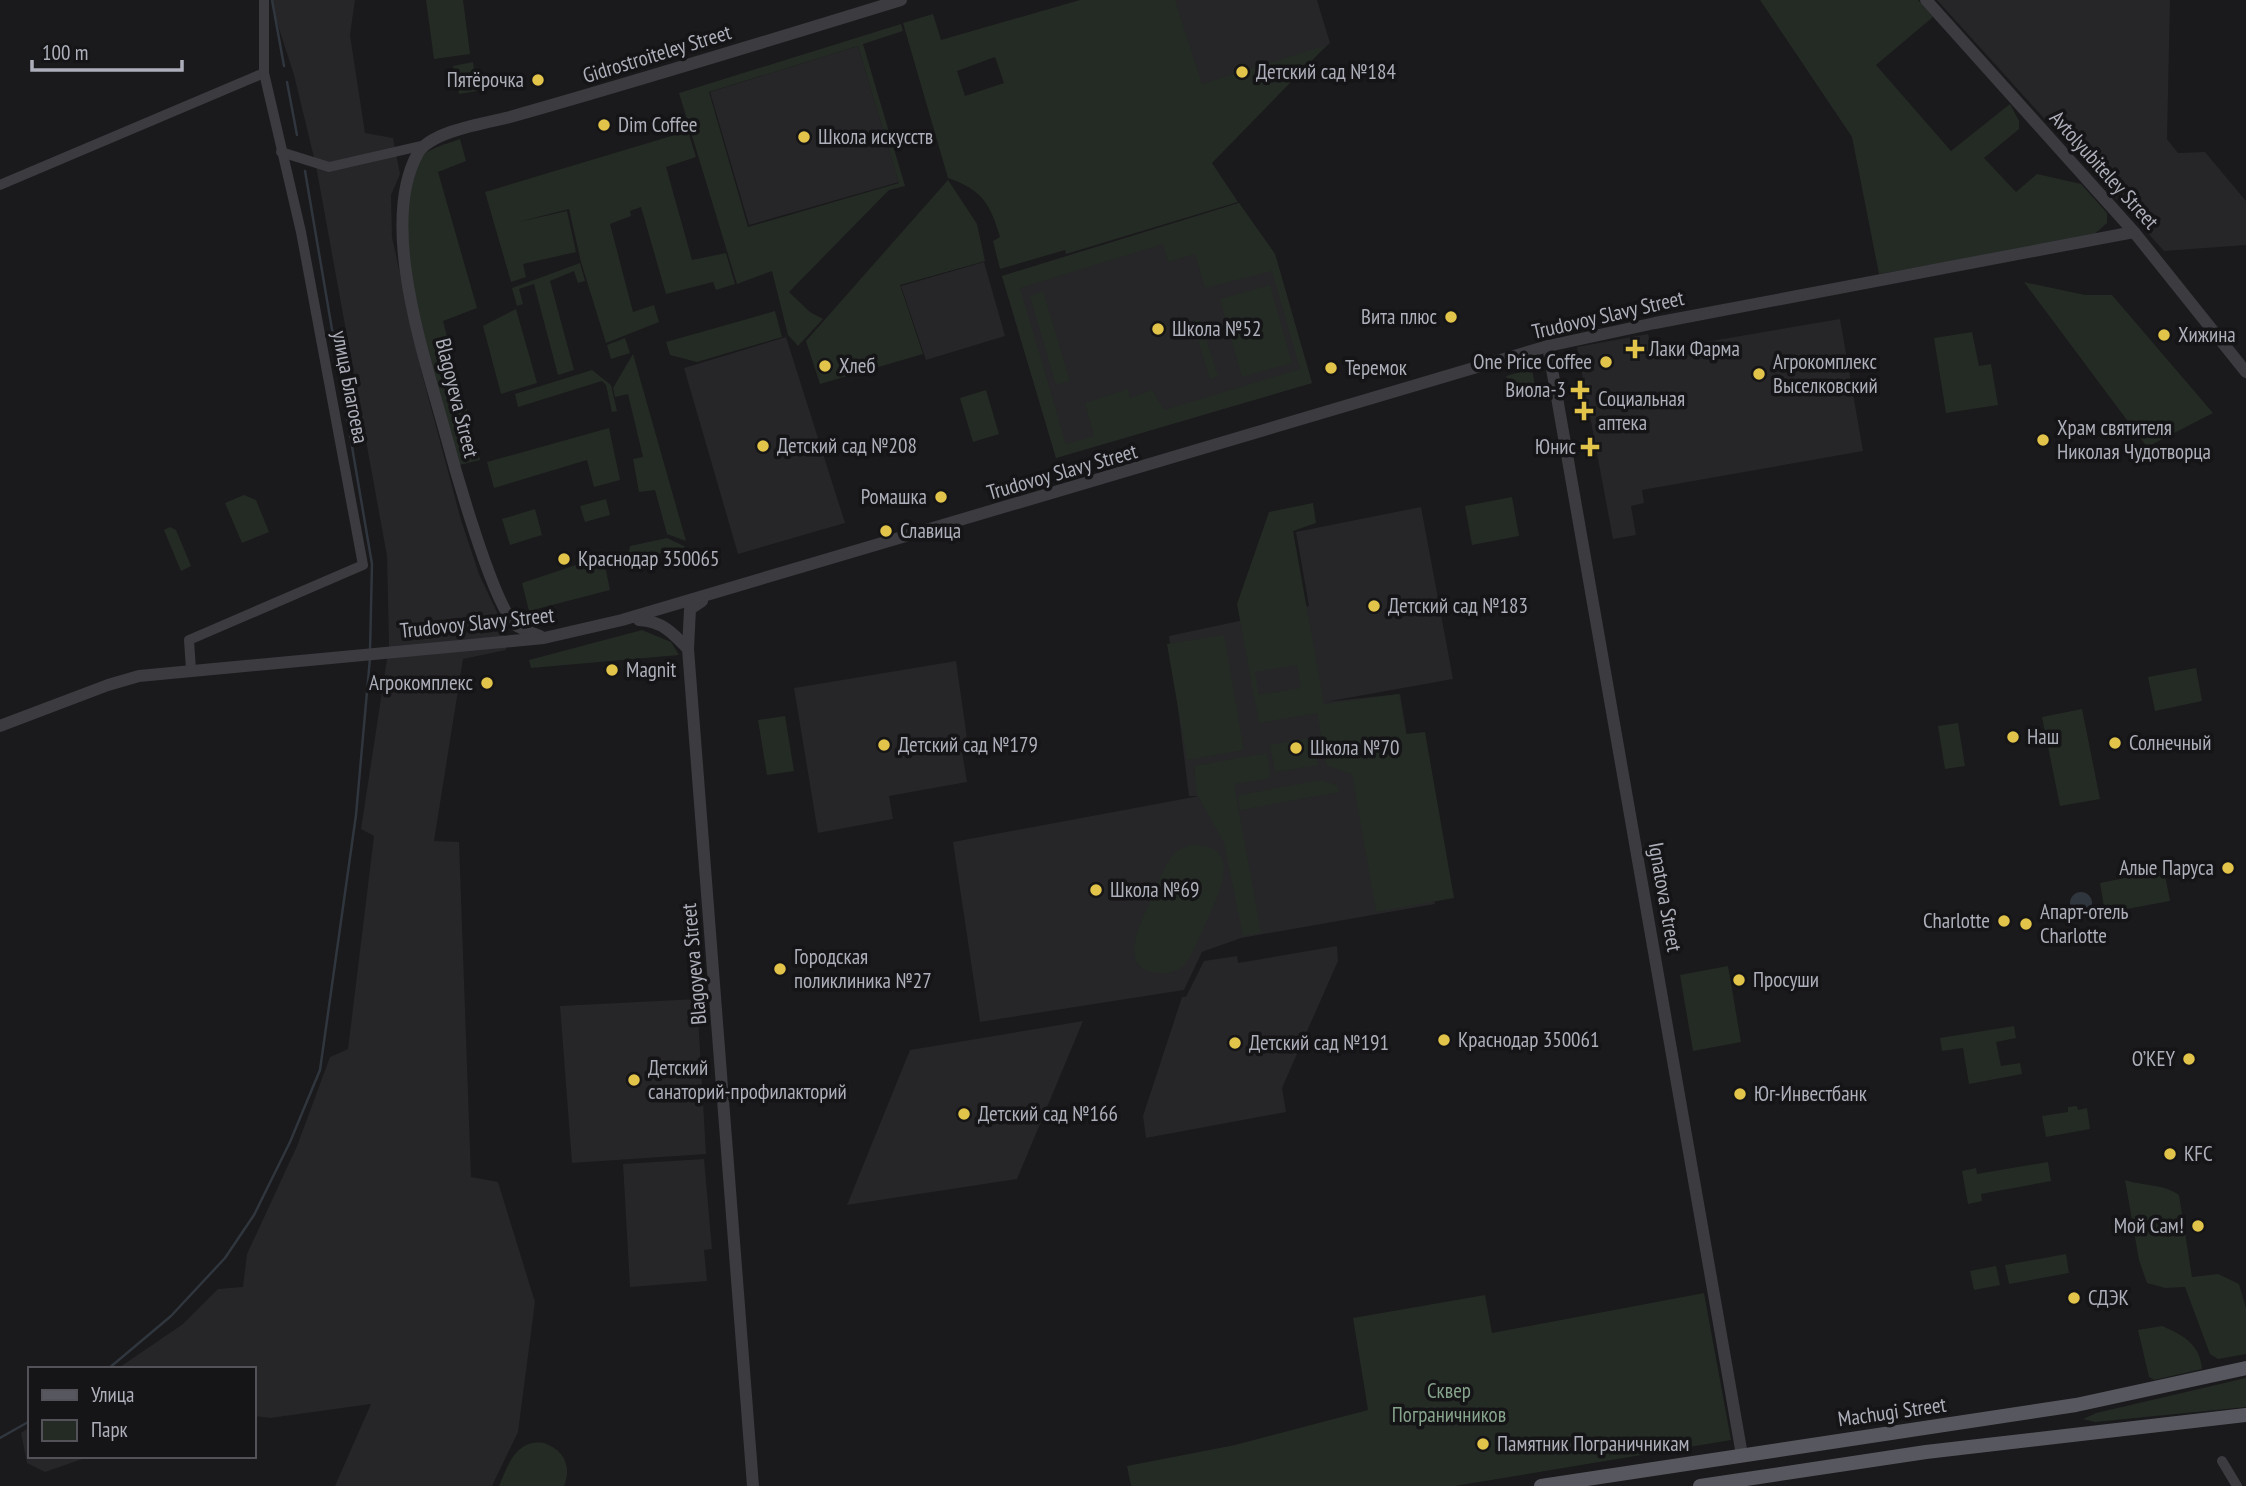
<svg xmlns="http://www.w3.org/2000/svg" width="2246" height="1486" viewBox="0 0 2246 1486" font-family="'PT Sans Narrow',sans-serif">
<rect width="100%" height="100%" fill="#1a191b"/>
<g fill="#262528">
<path d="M272,0H355L350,35L365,133L393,138L400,174L391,195L392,237L421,370L461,520L479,574L503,625L506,650L463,659L434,841L459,842L471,1177L498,1182L535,1302L518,1432L492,1486H335L371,1404L270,1418L254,1416V1369H117L183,1324L218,1289L243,1287L247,1254L297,1146L330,1057L348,1049L374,836L361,829L389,646L387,556L316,166L294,75L273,10Z"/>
<path d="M1164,0H1317L1330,43L1268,101L1199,122Z"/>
<path d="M1937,0H2170L2167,139L2178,153L2205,152L2246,201V245L2164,251Z"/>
<path d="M858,46L899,182L749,225L710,92Z"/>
<path d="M1239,203L1275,254L1312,383L1056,458L1002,276Z"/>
<path d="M984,262L1005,336L926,360L901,286Z"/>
<path d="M1840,319L1863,451L1642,490L1644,503L1631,506L1636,535L1613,539L1577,347L1648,334L1653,351Z"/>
<path d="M786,337L845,523L738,554L684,368Z"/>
<path d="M1421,507L1453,679L1325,702L1400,694L1435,904L1241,938L1202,952L1184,990L980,1022L953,842L1199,796H1189L1169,636L1309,606L1296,532Z"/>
<path d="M956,661L967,738L962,752L967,782L889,796L893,819L818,833L794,688Z"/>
<path d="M1337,946L1338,961L1282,1088L1286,1112L1146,1138L1143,1116L1182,997H1186L1204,961L1237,956L1238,963Z"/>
<path d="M697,999L706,1154L572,1163L560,1006Z"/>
<path d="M1083,1021L1017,1179L847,1205L910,1050Z"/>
<path d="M704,1159L712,1249L704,1250L707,1281L630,1287L623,1164Z"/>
<path d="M30,1427V1456H91L45,1472L27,1463L21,1433Z"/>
</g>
<g fill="#242b25" fill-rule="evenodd">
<path d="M426,0H463L470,54L434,59Z"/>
<path d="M1080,0H1175L1202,84L1327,45L1212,163L1238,202L1066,254L1065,250L1000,269L993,241L1000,237C990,203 982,190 948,178L903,23L933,14L941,40ZM995,57L1004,83L965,96L957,71Z"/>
<path d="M1760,0H1918L1933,17L1876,65L1951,151L2010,104L2019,121V129L1984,158L2016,192L2037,174L2081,184L2107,213V223L2091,237L1879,274L1852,137Z"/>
<path d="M901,24L903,31L863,44L905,186L889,190L789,292L810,312L823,319L798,346L788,335L772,271L737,284L679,93ZM858,46L899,183L748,227L709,92Z"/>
<path d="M473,62L477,91L459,94L453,66Z"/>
<path d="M688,131L696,157L666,167L692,260L726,253L735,284L716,290L713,282L666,294L641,207L630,211L631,216L610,224L633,312L654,305L659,322L606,343L581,262L569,209L514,223L567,211L576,252L523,264L526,277L511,282L485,192Z"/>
<path d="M460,139L466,161L438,172L477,308L443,321L480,460L455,466C439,397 380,215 422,157C428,148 450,143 460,139Z"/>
<path d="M948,180L977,224L985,261L900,285L923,354L820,384L806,341Z"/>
<path d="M1239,203L1275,254L1312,383L1056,458L1002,276ZM1163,244L1168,262L1195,254L1205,288L1272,271L1300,369L1164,410L1152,390L1130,398L1128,389L1085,403L1094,436L1066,444L1020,288Z"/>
<path d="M580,263L585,281L578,283L574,271L550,281L574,370L558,375L534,284L519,289L523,304L517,306L512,288Z"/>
<path d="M2024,282L2085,295H2112L2213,413L2147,447Z"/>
<path d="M1270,285L1292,363L1242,377L1220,299Z"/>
<path d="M1043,291L1070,381L1056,385L1030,296Z"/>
<path d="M516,309L537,383L501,394L483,326Z"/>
<path d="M775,311L782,337L697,362L670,355L666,342Z"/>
<path d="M1200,319L1218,376L1210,379L1192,321Z"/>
<path d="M1972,332L1979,366L1991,364L1998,405L1946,413L1934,338Z"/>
<path d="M625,338L630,353L611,359L607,345Z"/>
<path d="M633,354L686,541L667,534L655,490L639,492L633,459L643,457L628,394L615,397L613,388Z"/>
<path d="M1532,369L1535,386L1512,390L1506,376Z"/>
<path d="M592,370L611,385L617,411L612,412L606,385L602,381L518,407L515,394Z"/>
<path d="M986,390L999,434L973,442L960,398Z"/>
<path d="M609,428L620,480L594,487L587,460L494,488L487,462Z"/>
<path d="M244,495L256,500L269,532L242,543L225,503Z"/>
<path d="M1512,497L1519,536L1472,545L1465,506Z"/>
<path d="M606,499L610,515L585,522L580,506Z"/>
<path d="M1313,503L1316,523L1293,531L1324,704L1399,694L1406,734L1425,732L1454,898L1376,912L1352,774L1327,766L1317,713L1259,723L1237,604L1269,512ZM1297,665L1301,688L1259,695L1255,672Z"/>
<path d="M535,509L542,535L510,545L502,519Z"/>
<path d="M170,527L176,530L191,566L181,571L164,530Z"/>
<path d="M667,538L686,547L627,562L630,546Z"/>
<path d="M603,556L610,590L529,611L522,583Z"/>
<path d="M642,630L671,642L679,655L531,668L529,660Z"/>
<path d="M1224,635L1244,750L1187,760L1167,644Z"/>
<path d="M2196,668L2202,701L2155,711L2148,677Z"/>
<path d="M2082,709L2100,799L2060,806L2042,717Z"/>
<path d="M785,716L794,771L767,775L758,720Z"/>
<path d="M1958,723L1965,766L1945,769L1938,726Z"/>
<path d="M1313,737L1318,765L1275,772L1270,745Z"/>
<path d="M1267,753L1271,778L1234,784L1261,933L1243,936L1224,843L1197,794L1194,766Z"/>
<path d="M1322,780L1338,786L1339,792L1240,810L1238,795Z"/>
<path d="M1191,845C1248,843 1216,901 1204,927C1198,939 1193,956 1184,965C1179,970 1172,973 1164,973C1111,974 1143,917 1154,894C1159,881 1164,866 1173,855C1178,849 1184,847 1191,845Z"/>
<path d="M2164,870L2170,901L2105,913L2100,883Z"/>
<path d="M1728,966L1741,1042L1693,1051L1680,975Z"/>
<path d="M2014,1026L2016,1038L1996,1042L2001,1066L2020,1063L2022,1074L1969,1084L1963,1048L1942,1051L1940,1038Z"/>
<path d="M2077,1106L2078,1110L2087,1108L2090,1129L2046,1137L2042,1116L2068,1112V1107Z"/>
<path d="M2048,1162L2051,1181L1981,1194L1982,1201L1968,1204L1962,1171L1976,1168L1977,1174Z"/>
<path d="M2125,1180C2143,1186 2164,1184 2179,1195L2192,1277L2218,1274L2239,1284L2246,1308V1354L2218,1359L2210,1354L2185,1287L2165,1288L2147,1283L2139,1260Z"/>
<path d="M2066,1254L2069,1273L2009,1284L2005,1265Z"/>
<path d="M1996,1266L2000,1285L1974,1290L1970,1271Z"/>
<path d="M1704,1293L1731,1440L1455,1486H1131L1127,1466L1235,1445L1368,1410L1353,1318L1485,1295L1492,1333Z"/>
<path d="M2162,1326C2184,1335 2200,1345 2202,1369L2154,1380L2149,1377L2138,1330Z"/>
<path d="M2246,1378V1407L2095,1422L2083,1419L2096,1413Z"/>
<path d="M544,1443C564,1450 572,1466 564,1486H499C508,1465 516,1439 544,1443Z"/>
</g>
<circle fill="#30363e" cx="2081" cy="903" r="11"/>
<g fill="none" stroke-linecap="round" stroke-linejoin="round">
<g stroke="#30363e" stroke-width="2.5">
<path d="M272,0L284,66"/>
<path d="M287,82L297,135"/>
<path d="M305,171L372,564L370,651"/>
<path d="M108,1369L171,1316L225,1258L254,1215L290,1142L320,1070L356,815L370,658"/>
<path d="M0,1438L30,1421"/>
</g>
<g stroke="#3b3b40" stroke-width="10">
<path d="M281,152L329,167L425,145"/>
<path d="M0,185L264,73"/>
<path d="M191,670L189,640L363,565L301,232L264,73V0"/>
<path d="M2222,1461L2237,1486"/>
</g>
<g stroke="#3b3b40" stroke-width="12">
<path d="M1926,0L2134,232L2246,372"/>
<path d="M1548,346L1742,1455"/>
<path d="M702,601L690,609L688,649L753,1486"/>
<path d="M639,620C662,621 673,633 688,649"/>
<path d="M540,636C533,633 523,630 516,625C494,608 454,466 445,432C425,358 378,224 418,153C431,131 486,123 510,117C641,80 771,40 901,0"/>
<path d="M0,726L108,685L139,676L544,638L622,620L1548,346L1655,323L2134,232"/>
</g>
<g stroke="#57585f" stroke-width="14">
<path d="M1541,1486L2076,1405L2246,1368"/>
<path d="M1700,1486L1926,1452L2246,1415"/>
</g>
</g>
<g fill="#e2c44a" stroke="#151416" stroke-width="2.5">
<circle cx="1242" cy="72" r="7"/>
<circle cx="538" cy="80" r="7"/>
<circle cx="604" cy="125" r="7"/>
<circle cx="804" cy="137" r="7"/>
<circle cx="1451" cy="317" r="7"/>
<circle cx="1158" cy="329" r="7"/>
<circle cx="2164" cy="335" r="7"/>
<path d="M1631.5 338.5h7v7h7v7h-7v7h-7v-7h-7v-7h7z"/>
<circle cx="1606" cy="362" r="7"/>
<circle cx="825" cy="366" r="7"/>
<circle cx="1331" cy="368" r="7"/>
<circle cx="1759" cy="374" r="7"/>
<path d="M1576.5 379.5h7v7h7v7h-7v7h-7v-7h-7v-7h7z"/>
<path d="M1580.5 400.5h7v7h7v7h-7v7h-7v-7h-7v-7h7z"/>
<circle cx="2043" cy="440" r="7"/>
<circle cx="763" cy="446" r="7"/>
<path d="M1586.5 436.5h7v7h7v7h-7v7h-7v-7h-7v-7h7z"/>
<circle cx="941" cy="497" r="7"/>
<circle cx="886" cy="531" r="7"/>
<circle cx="564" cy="559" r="7"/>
<circle cx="1374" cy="606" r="7"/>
<circle cx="612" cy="670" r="7"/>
<circle cx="487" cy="683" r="7"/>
<circle cx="2013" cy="737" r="7"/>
<circle cx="2115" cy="743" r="7"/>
<circle cx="884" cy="745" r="7"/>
<circle cx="1296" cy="748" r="7"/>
<circle cx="2228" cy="868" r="7"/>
<circle cx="1096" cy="890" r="7"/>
<circle cx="2004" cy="921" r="7"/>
<circle cx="2026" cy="924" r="7"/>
<circle cx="780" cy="969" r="7"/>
<circle cx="1739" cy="980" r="7"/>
<circle cx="1444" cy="1040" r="7"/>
<circle cx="1235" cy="1043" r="7"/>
<circle cx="2189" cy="1059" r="7"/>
<circle cx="634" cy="1080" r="7"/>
<circle cx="1740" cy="1094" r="7"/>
<circle cx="964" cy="1114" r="7"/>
<circle cx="2170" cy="1154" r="7"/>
<circle cx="2198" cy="1226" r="7"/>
<circle cx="2074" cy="1298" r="7"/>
<circle cx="1483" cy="1444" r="7"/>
</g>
<g text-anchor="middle" stroke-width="7" stroke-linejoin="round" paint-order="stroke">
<g font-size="21" fill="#adafba" stroke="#151416">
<text transform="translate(657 54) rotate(-17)" y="7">Gidrostroiteley Street</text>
<text transform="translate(2104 170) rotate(48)" y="7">Avtolyubiteley Street</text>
<text transform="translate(1608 315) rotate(-13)" y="7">Trudovoy Slavy Street</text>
<text transform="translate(350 387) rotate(79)" y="7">улица Благоева</text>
<text transform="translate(457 398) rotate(76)" y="7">Blagoyeva Street</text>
<text transform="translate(1062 472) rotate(-16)" y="7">Trudovoy Slavy Street</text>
<text transform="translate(477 623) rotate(-6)" y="7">Trudovoy Slavy Street</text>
<text transform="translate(1665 897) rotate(80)" y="7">Ignatova Street</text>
<text transform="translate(694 964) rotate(-95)" y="7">Blagoyeva Street</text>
<text transform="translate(1892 1412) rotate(-8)" y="7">Machugi Street</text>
</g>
<g font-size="21" fill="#adafba" stroke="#151416" text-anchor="start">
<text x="1256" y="79">Детский сад №184</text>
<text x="524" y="87" text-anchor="end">Пятёрочка</text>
<text x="618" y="132">Dim Coffee</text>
<text x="818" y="144">Школа искусств</text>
<text x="1437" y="324" text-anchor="end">Вита плюс</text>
<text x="1172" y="336">Школа №52</text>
<text x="2178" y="342">Хижина</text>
<text x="1649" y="356">Лаки Фарма</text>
<text x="1592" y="369" text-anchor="end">One Price Coffee</text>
<text x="1773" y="369">Агрокомплекс<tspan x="1773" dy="24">Выселковский</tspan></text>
<text x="839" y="373">Хлеб</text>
<text x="1345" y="375">Теремок</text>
<text x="1566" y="397" text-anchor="end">Виола-3</text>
<text x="1598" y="406">Социальная<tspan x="1598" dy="24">аптека</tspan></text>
<text x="2057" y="435">Храм святителя<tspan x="2057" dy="24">Николая Чудотворца</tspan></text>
<text x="777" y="453">Детский сад №208</text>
<text x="1576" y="454" text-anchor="end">Юнис</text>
<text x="927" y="504" text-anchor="end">Ромашка</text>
<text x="900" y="538">Славица</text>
<text x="578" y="566">Краснодар 350065</text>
<text x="1388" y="613">Детский сад №183</text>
<text x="626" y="677">Magnit</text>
<text x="473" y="690" text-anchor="end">Агрокомплекс</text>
<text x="2027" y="744">Наш</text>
<text x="2129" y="750">Солнечный</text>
<text x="898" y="752">Детский сад №179</text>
<text x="1310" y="755">Школа №70</text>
<text x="2214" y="875" text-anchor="end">Алые Паруса</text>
<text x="1110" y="897">Школа №69</text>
<text x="2040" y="919">Апарт-отель<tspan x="2040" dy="24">Charlotte</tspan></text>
<text x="1990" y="928" text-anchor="end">Charlotte</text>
<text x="794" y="964">Городская<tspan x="794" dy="24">поликлиника №27</tspan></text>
<text x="1753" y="987">Просуши</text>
<text x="1458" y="1047">Краснодар 350061</text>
<text x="1249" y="1050">Детский сад №191</text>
<text x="2175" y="1066" text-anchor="end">O’KEY</text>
<text x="648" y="1075">Детский<tspan x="648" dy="24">санаторий-профилакторий</tspan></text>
<text x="1754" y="1101">Юг-Инвестбанк</text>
<text x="978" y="1121">Детский сад №166</text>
<text x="2184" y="1161">KFC</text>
<text x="2184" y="1233" text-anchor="end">Мой Сам!</text>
<text x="2088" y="1305">СДЭК</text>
<text x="1497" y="1451">Памятник Пограничникам</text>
</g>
<g font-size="21" fill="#86a38c" stroke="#151416">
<text x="1449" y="1398">Сквер<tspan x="1449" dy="24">Пограничников</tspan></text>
</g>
</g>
<rect x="28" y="1367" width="228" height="91" fill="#151416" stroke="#525258" stroke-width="2"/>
<rect x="42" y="1390" width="35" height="10" fill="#57585f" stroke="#525258" stroke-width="2"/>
<text x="91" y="1402" font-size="21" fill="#adafba">Улица</text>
<rect x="42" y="1420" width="35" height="21" fill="#242b25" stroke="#525258" stroke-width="2"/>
<text x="91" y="1437" font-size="21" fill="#adafba">Парк</text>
<path d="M32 60v10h150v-10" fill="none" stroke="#adafba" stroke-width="3.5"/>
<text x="42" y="60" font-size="21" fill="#adafba" stroke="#151416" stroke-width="5" paint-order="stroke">100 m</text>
</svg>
